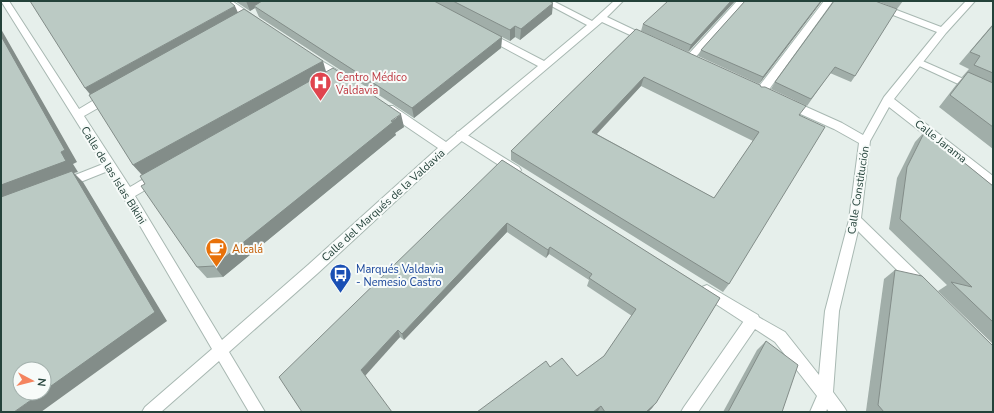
<svg xmlns="http://www.w3.org/2000/svg" width="994" height="413" viewBox="0 0 994 413" font-family="'Nunito Sans',sans-serif">
<rect width="100%" height="100%" fill="#e6efeb"/>
<g fill="none" stroke-linecap="round" stroke-linejoin="round">
<defs>
<g id="pedestrian">
<path d="M737,1H746L692,61H686L684,59L686,57Z"/>
<path d="M824,1H833L765,95H757L756,92L757,89Z"/>
<path d="M918,59L993,92V100L915,64L913,62Z"/>
<path d="M461,131L519,167L521,170L519,173L515,174L511,173L457,138L456,135L457,132Z"/>
<path d="M707,285L758,315L760,320L758,325L753,326L748,325L702,295L700,291L702,287Z"/>
</g>
<g id="minor">
<path d="M1,1H9L79,109L104,94H112L113,97L112,100L84,116L130,187C138,183 150,173 159,176L161,179L159,182L135,196L222,340L308,265L438,148L385,112L384,109L385,106H393L446,142L538,66L484,37L482,35L484,33H490L544,61L587,25L542,1H553L592,21L614,1H623L607,17L649,37L651,39L649,41H643L602,22L450,151L318,273L229,352L265,412H249L219,361L161,412H142L145,407L212,349L108,171L68,187L64,189L60,187L58,184L60,181L103,164Z"/>
<path d="M222,1H232L258,19L253,22L250,21Z"/>
<path d="M861,1H873L941,27L966,1H975L946,33L894,99L993,176V187L989,185L889,107L870,141L861,218L925,280L927,284L925,288L920,290L915,288L858,231L839,311L833,392L844,407L847,412H829L827,409L826,412H810L817,396L775,342L755,329L698,412H681L684,407L748,315L753,314L785,332L819,375L825,311L849,220L859,143L834,129L785,107L784,104L785,101H793L842,123L863,135L884,97L937,32L862,3Z"/>
<path d="M310,54L347,76L348,78L347,80H339L307,59L305,57Z"/>
</g>
</defs>
<use href="#pedestrian" stroke="#a8b8b2" stroke-width="2"/>
<use href="#minor" stroke="#a8b8b2" stroke-width="2"/>
<use href="#pedestrian" fill="#fff" fill-rule="evenodd"/>
<use href="#minor" fill="#fff" fill-rule="evenodd"/>
</g>
<g fill="#a1aea9" fill-rule="evenodd">
<path d="M235,1H549L552,14L520,40L515,37L510,41L502,37L501,48L414,118L259,17L255,8L250,11Z"/>
<path d="M735,1L688,52L641,31L643,24Z"/>
<path d="M745,1H822L759,84L698,56L701,50Z"/>
<path d="M834,1L855,76L851,82L830,73L807,106L771,89L775,82Z"/>
<path d="M877,1H903L897,9Z"/>
<path d="M238,12L326,72L404,127L395,133L396,135L223,277L207,278L197,267L145,184L142,175L133,165L90,94L85,88Z"/>
<path d="M993,24V149L939,107L956,85L963,77H962L969,69L959,64Z"/>
<path d="M636,29L761,87L800,115L729,284L723,292L511,160V151ZM641,86L753,141L714,198L597,134Z"/>
<path d="M925,131L993,186V344L938,291L947,285L889,229L897,178L915,142Z"/>
<path d="M502,160L720,298L652,408L648,412H598L550,367L577,376L604,356L632,316L587,286L589,280L549,254L546,258L507,232L404,340L400,337L302,412Z"/>
<path d="M895,270L993,412H866V411L884,279Z"/>
<path d="M766,341L782,412H723L757,350Z"/>
</g>
<g fill="#838d89">
<path d="M246,1H269L254,6L255,8L250,11Z"/>
<path d="M731,1H735L688,52L691,45Z"/>
<path d="M821,1H822L759,84L763,77Z"/>
<path d="M553,3L552,14L520,40L521,29Z"/>
<path d="M235,6L240,17L94,99L85,88Z"/>
<path d="M515,26V37L510,41V30Z"/>
<path d="M1,29L77,162L73,164L78,172L74,173L83,182L167,321L41,412H14L41,393H44V391L1,201Z"/>
<path d="M502,37L501,48L414,118L412,108Z"/>
<path d="M323,61L327,75L144,177L133,165Z"/>
<path d="M644,77L641,86L590,141L592,132Z"/>
<path d="M401,114L404,127L395,133L396,135L223,277L214,266Z"/>
<path d="M507,223V232L404,340L402,334Z"/>
<path d="M550,247L549,254L546,258L548,250Z"/>
<path d="M398,330L400,337L365,376L361,370Z"/>
<path d="M656,403L652,408L648,412H646Z"/>
<path d="M601,406L598,411L597,412H593Z"/>
</g>
<g fill="#bbcac4" stroke="#838d89" fill-rule="evenodd">
<path d="M30,1H229L235,6L85,88Z"/>
<path d="M262,1H434L502,37L412,108L254,6Z"/>
<path d="M453,1H549L553,3L521,29L515,26L510,30Z"/>
<path d="M668,1H731L691,45L643,24Z"/>
<path d="M745,1H821L763,77L701,50Z"/>
<path d="M834,1H875L897,9L855,76L835,67L811,99L775,82Z"/>
<path d="M244,9L323,61L133,165L89,95Z"/>
<path d="M993,25V73L974,65L980,56L970,52Z"/>
<path d="M636,29L760,85L761,87H765L806,106L799,115L825,127L729,284L511,151ZM644,77L759,132L714,198L592,132Z"/>
<path d="M1,36L65,150L61,152L66,161L1,185Z"/>
<path d="M333,68L401,114L391,121L393,122L214,266L197,267L141,186L145,184L140,176Z"/>
<path d="M968,72L993,83V127L950,95Z"/>
<path d="M925,131L993,186V322L951,282L972,287L900,219L907,167Z"/>
<path d="M502,160L720,298L656,403L646,412H605L601,406L593,412H477L546,361L550,367L562,358L577,376L604,356L636,309L589,278L592,274L550,247L548,250L507,223L402,334L398,330L361,370L392,412H302L279,377Z"/>
<path d="M72,171L155,312L44,391V369H20V393H41L14,412H1V197Z"/>
<path d="M895,270L922,276L993,346V412H884L878,405Z"/>
<path d="M766,341L798,365L782,412H728Z"/>
</g>
<defs>
<symbol id="hospital-pin" viewBox="-11 -11 22 30"><path d="M0 17L-7.5 6A9.5 9.5 0 1 1 7.5 6Z" fill="#e0444e" stroke="#f7fbf9"/><path d="M-5-5h3v3.5h4V-5h3V5h-3V1.5h-4V5h-3Z" fill="#fff"/></symbol>
<symbol id="cafe-pin" viewBox="-11 -11 22 30"><path d="M0 17L-7.5 6A9.5 9.5 0 1 1 7.5 6Z" fill="#e8710a" stroke="#f7fbf9"/><path d="M-5.5-4.5H6V0H3Q3 3.5 0 3.5H-2.5Q-5.5 3.5-5.5 0ZM3-3.2v2h1.7v-2ZM-6 4.5H4V6H-6Z" fill="#fff"/></symbol>
<symbol id="bus-pin" viewBox="-11 -11 22 30"><path d="M0 17L-7.5 6A9.5 9.5 0 1 1 7.5 6Z" fill="#1a4fb4" stroke="#f7fbf9"/><path d="M-5-6H5V4H4V6H2V4H-2V6H-4V4H-5ZM-3.5-4V0h7V-4ZM-3.5 1.2v1.5H-2V1.2ZM2 1.2v1.5H3.5V1.2Z" fill="#fff"/></symbol>
</defs>
<g fill-rule="evenodd">
<use href="#hospital-pin" x="308" y="70" width="25" height="34"/>
<use href="#cafe-pin" x="204" y="236" width="25" height="34"/>
<use href="#bus-pin" x="328" y="262" width="25" height="34"/>
</g>
<g text-anchor="middle" stroke-width="4" stroke-linejoin="round" paint-order="stroke">
<g font-size="11" fill="#be3a42" stroke="#f7fbf9" text-anchor="start">
<text x="336" y="81">Centro Médico<tspan x="336" dy="13">Valdavia</tspan></text>
</g>
<g font-size="11" fill="#24423a" stroke="#f7fbf9">
<text transform="translate(941 141) rotate(38)" y="4">Calle Jarama</text>
<text transform="translate(114 175) rotate(58)" y="4">Calle de las Islas Bikini</text>
<text transform="translate(858 190) rotate(-81)" y="4">Calle Constitución</text>
<text transform="translate(383 205) rotate(-42)" y="4">Calle del Marqués de la Valdavia</text>
</g>
<g font-size="11" fill="#c56008" stroke="#f7fbf9" text-anchor="start">
<text x="232" y="253">Alcalá</text>
</g>
<g font-size="11" fill="#164399" stroke="#f7fbf9" text-anchor="start">
<text x="356" y="273">Marqués Valdavia<tspan x="356" dy="13">- Nemesio Castro</tspan></text>
</g>
</g>
<rect width="994" height="413" fill="none" stroke="#24423a" stroke-width="4"/>
<g transform="translate(32 381) rotate(97)"><circle r="19" fill="#f7fbf9" stroke="#a3b1ad"/>
<path d="M0-3L7 15L0 10L-7 15Z" fill="#f4845f"/>
<text y="-6" font-size="11" font-weight="bold" text-anchor="middle" fill="#24423a">N</text>
</g>
</svg>
